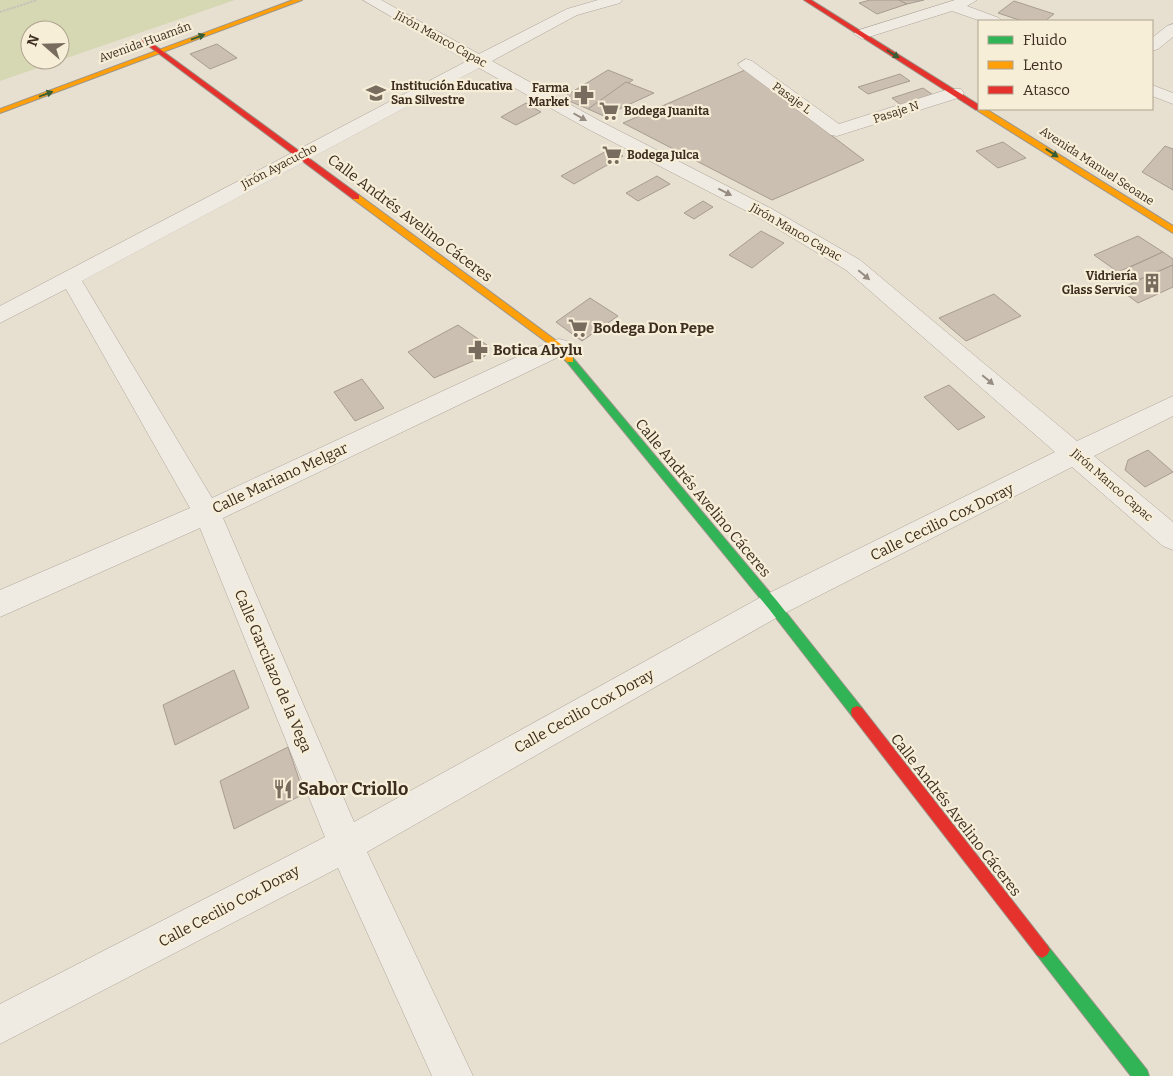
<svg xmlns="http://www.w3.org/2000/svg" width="1173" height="1076" viewBox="0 0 1173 1076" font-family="Bitter,serif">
<rect width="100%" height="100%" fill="#e7e0d1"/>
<path fill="#d6d7b3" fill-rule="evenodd" d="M0,0H235L0,81ZM30,30H60V60H30Z"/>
<g fill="#cbbfb2" stroke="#a89c90">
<path d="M870,0H899L907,4L877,14L859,3Z"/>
<path d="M899,0H924L907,4Z"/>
<path d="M1014,1L1054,14L1045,21H1022L998,13Z"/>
<path d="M217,44L237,58L210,69L190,54Z"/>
<path d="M608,70L633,80L588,109L562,98Z"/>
<path d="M745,70L864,160L772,200L623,123Z"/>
<path d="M900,74L910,81L868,94L858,87Z"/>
<path d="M626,82L654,93L604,116L588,109Z"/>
<path d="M923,88L933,95L901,105L892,98Z"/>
<path d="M526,103L541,112L516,125L501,117Z"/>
<path d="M1003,142L1026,158L998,168L976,151Z"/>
<path d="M1165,146L1173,149V190L1142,172Z"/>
<path d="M610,149L623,156L574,184L561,176Z"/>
<path d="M657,176L670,184L638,201L626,193Z"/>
<path d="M703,201L713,207L694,219L684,213Z"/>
<path d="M761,231L784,243L752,268L729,255Z"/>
<path d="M1138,236L1163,252L1118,272L1094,255Z"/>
<path d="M1163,252L1173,259V265L1140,279L1126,269Z"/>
<path d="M1173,265V287L1138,303L1119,289Z"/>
<path d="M994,294L1021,316L966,341L939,318Z"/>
<path d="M590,298L618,316L582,341L556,322Z"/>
<path d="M458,325L487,345L485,356L434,378L408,352Z"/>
<path d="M362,379L384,408L355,421L334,392Z"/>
<path d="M949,385L985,417L958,430L924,397Z"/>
<path d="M1148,450L1173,472L1145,487L1125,470L1128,460Z"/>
<path d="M234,670L249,708L175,745L163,705Z"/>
<path d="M288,747L304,794L234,829L220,781Z"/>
</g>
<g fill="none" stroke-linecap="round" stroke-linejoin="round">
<defs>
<g id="street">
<path d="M363,0H381L479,54L567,9L598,0H622L620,3L577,15L492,61L600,121L772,209L860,260L1077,441L1173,396V416L1094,456L1173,522V550L1163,546L1072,467L783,614L367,852L473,1076H432L338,868L0,1044V1004L325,837L200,528L0,617V590L190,508L66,289L0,323V306L467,61ZM479,68L588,129L758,217L846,270L1055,452L763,596L354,822L223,518L567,353L571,347L567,341L559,339L551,341L212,498L82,281Z"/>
<path d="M955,0H977L967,6L999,18L1002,21H981L952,11L862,39L854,34L856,31Z"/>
<path d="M1173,24V37L1158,49L1152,51V38L1167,26Z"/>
<path d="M746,59L752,61L839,124L949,89H961L964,93L961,97L837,136L831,135L740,67L738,64Z"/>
<path d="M1152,85L1173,93V104L1152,96Z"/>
</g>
<g id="fast">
<path d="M570,357L573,358L777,601L862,708L863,712L862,716L857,718L852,716L769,609L567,362L565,360Z"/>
<path d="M1042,942L1047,945L1147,1070L1149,1076H1131L1037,955L1034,950L1037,945Z"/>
</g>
<g id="slow">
<path d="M293,0H302L0,113V109Z"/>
<path d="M978,107L986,109L1173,226V233L978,111Z"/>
<path d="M353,195H359L562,345L573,358V362H567L556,349L353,199Z"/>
</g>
<g id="jam">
<path d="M804,0H811L979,105V109H982L976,110Z"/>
<path d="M142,39H146L359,195V199H353L142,41Z"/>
<path d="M857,706L862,708L1047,945L1050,950L1047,955L1042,958L1037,955L852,716L851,712L852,708Z"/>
</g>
</defs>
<use href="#street" stroke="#ada599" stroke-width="1"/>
<use href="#fast" stroke="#9c958a" stroke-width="2"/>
<use href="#slow" stroke="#9c958a" stroke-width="2"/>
<use href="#jam" stroke="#9c958a" stroke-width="2"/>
<path stroke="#c8c2b9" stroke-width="2" stroke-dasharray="2.5 1" stroke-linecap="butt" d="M0,12L37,0"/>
<use href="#street" fill="#efebe3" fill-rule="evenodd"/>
<use href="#fast" fill="#30b455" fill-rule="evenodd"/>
<use href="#slow" fill="#ff9f0a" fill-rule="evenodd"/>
<use href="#jam" fill="#e5322d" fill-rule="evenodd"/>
</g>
<defs><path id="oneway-solid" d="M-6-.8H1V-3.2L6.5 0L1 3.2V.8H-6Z" transform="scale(1.25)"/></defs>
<g fill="#385d33">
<use href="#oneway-solid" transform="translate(198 37) rotate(-20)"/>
<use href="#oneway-solid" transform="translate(893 54) rotate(32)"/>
<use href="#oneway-solid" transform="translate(46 94) rotate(-20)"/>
<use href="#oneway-solid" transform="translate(1052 153) rotate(33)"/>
</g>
<g fill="#968c82">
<use href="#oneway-solid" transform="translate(580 117) rotate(30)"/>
<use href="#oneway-solid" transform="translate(725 192) rotate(27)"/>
<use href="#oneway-solid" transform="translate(864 275) rotate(40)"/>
<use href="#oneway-solid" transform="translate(988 380) rotate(40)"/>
</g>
<defs>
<symbol id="school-bare" viewBox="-9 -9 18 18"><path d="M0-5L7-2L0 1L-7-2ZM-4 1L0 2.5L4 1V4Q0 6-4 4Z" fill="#786c5e" stroke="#f7eed8" stroke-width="2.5" paint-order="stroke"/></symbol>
<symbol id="pharmacy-bare" viewBox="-9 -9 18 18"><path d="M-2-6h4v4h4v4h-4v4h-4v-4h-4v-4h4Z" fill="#786c5e" stroke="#f7eed8" stroke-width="2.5" paint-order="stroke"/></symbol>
<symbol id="supermarket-bare" viewBox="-9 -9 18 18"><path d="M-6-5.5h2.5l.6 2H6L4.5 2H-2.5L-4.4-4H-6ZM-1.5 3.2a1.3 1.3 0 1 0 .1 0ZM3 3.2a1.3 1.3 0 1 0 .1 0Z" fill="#786c5e" stroke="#f7eed8" stroke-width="2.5" paint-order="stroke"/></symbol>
<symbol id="building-bare" viewBox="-9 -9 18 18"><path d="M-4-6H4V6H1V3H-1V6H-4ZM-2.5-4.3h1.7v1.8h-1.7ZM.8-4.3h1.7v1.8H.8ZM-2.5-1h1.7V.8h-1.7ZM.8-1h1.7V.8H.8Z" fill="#786c5e" stroke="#f7eed8" stroke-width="2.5" paint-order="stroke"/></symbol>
<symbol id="restaurant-bare" viewBox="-9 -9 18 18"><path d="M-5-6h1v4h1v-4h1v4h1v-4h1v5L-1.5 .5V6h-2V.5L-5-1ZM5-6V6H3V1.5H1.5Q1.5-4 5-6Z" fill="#786c5e" stroke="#f7eed8" stroke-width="2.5" paint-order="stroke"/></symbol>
</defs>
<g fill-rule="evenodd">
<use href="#school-bare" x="362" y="79" width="28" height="28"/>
<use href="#pharmacy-bare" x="570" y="81" width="28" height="28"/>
<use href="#supermarket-bare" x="595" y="97" width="28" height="28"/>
<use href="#supermarket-bare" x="598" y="141" width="28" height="28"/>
<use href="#building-bare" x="1138" y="269" width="28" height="28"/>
<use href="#supermarket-bare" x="564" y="314" width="28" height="28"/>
<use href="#pharmacy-bare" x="464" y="336" width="28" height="28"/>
<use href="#restaurant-bare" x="269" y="775" width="28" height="28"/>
</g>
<g text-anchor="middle" stroke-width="4.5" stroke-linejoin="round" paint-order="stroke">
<g font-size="12" fill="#3d2e20" stroke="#f7eed8">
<text transform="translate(441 39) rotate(29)" y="4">Jirón Manco Capac</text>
<text transform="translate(145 42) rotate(-20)" y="4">Avenida Huamán</text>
<text transform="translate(792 98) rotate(36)" y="4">Pasaje L</text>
<text transform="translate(896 112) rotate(-18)" y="4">Pasaje N</text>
<text transform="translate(279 166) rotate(-28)" y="4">Jirón Ayacucho</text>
<text transform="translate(1097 166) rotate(33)" y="4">Avenida Manuel Seoane</text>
<text transform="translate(796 232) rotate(30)" y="4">Jirón Manco Capac</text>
<text transform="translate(1112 485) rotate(41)" y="4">Jirón Manco Capac</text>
</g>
<g font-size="12" font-weight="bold" fill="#3d2e20" stroke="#f7eed8" text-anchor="start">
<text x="391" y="90">Institución Educativa<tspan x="391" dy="14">San Silvestre</tspan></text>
<text x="569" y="92" text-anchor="end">Farma<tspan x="569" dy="14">Market</tspan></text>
<text x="624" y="115">Bodega Juanita</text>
<text x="627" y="159">Bodega Julca</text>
<text x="1137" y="280" text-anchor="end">Vidriería<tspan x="1137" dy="14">Glass Service</tspan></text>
</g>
<g font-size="15" fill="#3d2e20" stroke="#f7eed8">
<text transform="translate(410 218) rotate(37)" y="5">Calle Andrés Avelino Cáceres</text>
<text transform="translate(280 478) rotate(-25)" y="5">Calle Mariano Melgar</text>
<text transform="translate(703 498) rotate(50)" y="5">Calle Andrés Avelino Cáceres</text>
<text transform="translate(942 522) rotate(-26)" y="5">Calle Cecilio Cox Doray</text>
<text transform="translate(273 671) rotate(67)" y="5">Calle Garcilazo de la Vega</text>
<text transform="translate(584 711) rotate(-29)" y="5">Calle Cecilio Cox Doray</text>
<text transform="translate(956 815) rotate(52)" y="5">Calle Andrés Avelino Cáceres</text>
<text transform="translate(229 906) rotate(-28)" y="5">Calle Cecilio Cox Doray</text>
</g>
<g font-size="15" font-weight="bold" fill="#3d2e20" stroke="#f7eed8" text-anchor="start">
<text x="593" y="333">Bodega Don Pepe</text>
<text x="493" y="355">Botica Abylu</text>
</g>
<g font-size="18" font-weight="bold" fill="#3d2e20" stroke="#f7eed8" text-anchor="start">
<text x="298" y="795">Sabor Criollo</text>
</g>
</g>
<rect x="978" y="20" width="175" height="90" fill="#f7eed8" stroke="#ada18e"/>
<rect x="988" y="36" width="25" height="8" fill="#30b455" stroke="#ada18e"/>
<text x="1023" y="45" font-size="15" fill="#3d2e20">Fluido</text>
<rect x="988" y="61" width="25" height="8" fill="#ff9f0a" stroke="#ada18e"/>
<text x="1023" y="70" font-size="15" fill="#3d2e20">Lento</text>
<rect x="988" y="86" width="25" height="8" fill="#e5322d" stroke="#ada18e"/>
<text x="1023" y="95" font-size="15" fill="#3d2e20">Atasco</text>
<g transform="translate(45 45) rotate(290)"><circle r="24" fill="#f7eed8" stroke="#ada18e"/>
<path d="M0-4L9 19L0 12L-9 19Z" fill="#786c5e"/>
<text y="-8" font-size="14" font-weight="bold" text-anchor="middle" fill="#3d2e20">N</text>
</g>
</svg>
